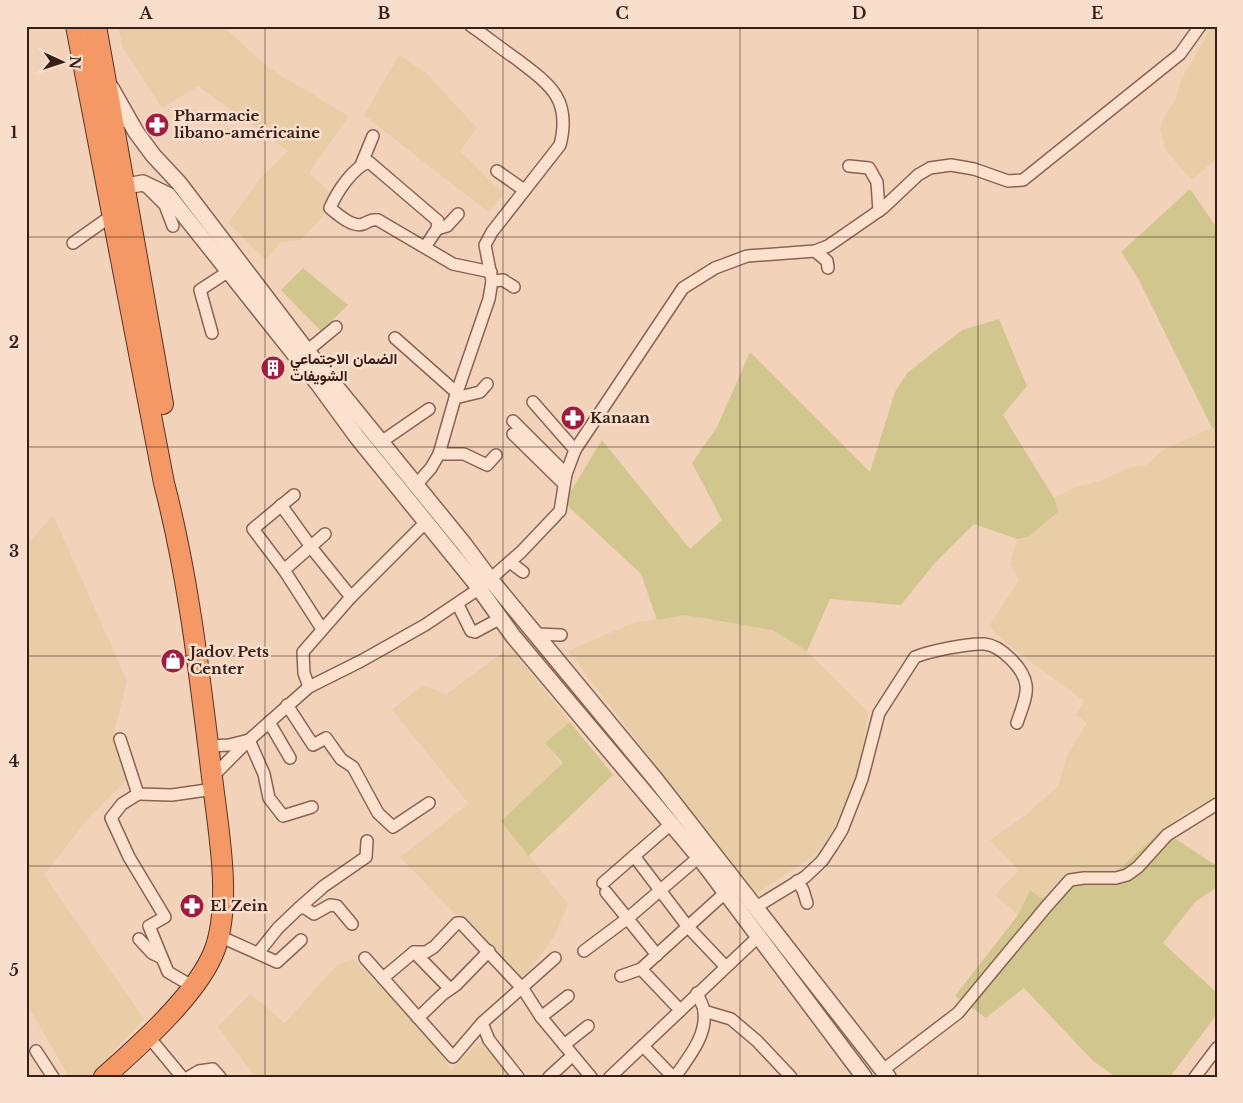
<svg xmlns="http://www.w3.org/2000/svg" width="1243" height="1103" viewBox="0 0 1243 1103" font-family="'Libre Baskerville',Vazirmatn,serif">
<rect width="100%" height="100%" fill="#f2d3ba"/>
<g fill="#e8cda7">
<path d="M118,26H223L269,68L349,116L309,173L331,194L324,215L301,240L281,242L266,260L228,223L262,176L288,151L198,86L162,108L123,48Z"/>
<path d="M1212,26H1217V158L1192,180L1166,151L1160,130L1165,115L1175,101L1181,80Z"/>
<path d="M399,55L425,72L477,128L460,151L504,194L488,212L364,115Z"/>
<path d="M1212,428L1217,429V797L1183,814L1117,871L1070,873L1046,901L1030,890L1018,915L995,895L1019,870L990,840L1023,817L1058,786L1067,755L1087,723L1076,715L1084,701L1004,642L989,626L1019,580L1010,564L1017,539L1028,537L1057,513L1054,498L1078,486L1099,481L1129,468L1146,465L1164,449Z"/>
<path d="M53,515L127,681L114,732L129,778L89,817L44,875L144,1019L111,1054L128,1071L122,1077H69L26,1002V546Z"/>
<path d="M685,615L772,630L807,651L868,712L858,775L837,828L815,855L755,895L568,651L633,623Z"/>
<path d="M510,647L570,722L545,743L565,769L501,821L568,904L554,937L528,972L518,979L400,857L469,804L392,710L422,685L447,694Z"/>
<path d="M353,959L429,1035L451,1070L482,1040L509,1077H255L218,1027L250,994L285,1023L337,965Z"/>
</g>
<g fill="#d1c78e">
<path d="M1190,189L1217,228V429L1212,428L1138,278L1121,252Z"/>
<path d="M303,268L348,305L321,331L281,290Z"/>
<path d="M999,319L1027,386L1003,415L1054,498L1058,512L1028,537L1017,539L974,524L934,564L901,605L830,599L807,651L772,630L685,615L657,620L641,574L569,507L566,499L602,440L690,549L722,520L692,463L717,427L750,352L870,472L895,392L907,373L962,330Z"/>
<path d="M570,722L613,775L528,856L501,821L563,763L545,743Z"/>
<path d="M1162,830L1217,866V887L1195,902L1163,943L1217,993V1014L1170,1077H1116L1093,1061L1024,988L986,1018L955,996L1018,915L1030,890L1046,901L1070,873L1117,871Z"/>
</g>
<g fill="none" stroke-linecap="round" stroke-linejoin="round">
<defs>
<g id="minor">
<path d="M361,165L373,136"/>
<path d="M849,166L869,168L877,182L879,211"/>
<path d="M497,171L524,190"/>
<path d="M148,188L165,205L173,226"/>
<path d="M437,229L447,226L458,214"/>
<path d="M73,243L114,214"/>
<path d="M425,247L437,229L438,221L369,162C352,168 337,192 330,208C337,214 353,228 363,224C369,222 370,219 378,220L453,264L491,272"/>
<path d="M815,251L827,261L828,268"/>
<path d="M492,281L503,280L514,287"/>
<path d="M212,333L200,290L229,271"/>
<path d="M395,338L457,393"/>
<path d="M307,351L336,327"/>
<path d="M455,398L480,392L487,384"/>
<path d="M533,402L575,450"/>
<path d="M513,421L566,474"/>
<path d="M513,434L564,484"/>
<path d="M381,442L429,409"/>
<path d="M439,454H464L487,465L496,455"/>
<path d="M416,485L431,468L439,454L455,398L489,299L492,281L485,245L492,232L560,145C572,98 549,84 515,58C500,48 486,36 471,26"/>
<path d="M281,505L314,551L351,597"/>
<path d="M510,562L523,572"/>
<path d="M284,570L253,529L294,495"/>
<path d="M458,605L471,631L475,632L499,619"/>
<path d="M322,629L284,570L325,534"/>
<path d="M537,634L561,635"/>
<path d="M309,687L304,673L303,652L351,597L426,522"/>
<path d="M287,705L313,745L326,738L341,759L353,767L378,813L393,827L429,803"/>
<path d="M269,722L290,758"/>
<path d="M120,739L138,794L172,795L214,789"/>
<path d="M209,746L229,745L249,740L309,687L361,661L425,625L480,588L521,552L560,511L566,474L575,450L683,288L715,268L747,256L815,251L828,246L883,208L918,175L930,168L951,165L974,169L1008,181L1023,180L1180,54L1200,26"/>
<path d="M212,777L249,740L264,774L269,798L283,816L312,807"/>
<path d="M138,794L122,804L111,818L129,857L165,917L149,926L168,972L192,986"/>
<path d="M634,856L688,927L725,966"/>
<path d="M797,881L803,890L807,903"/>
<path d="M603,883L672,823"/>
<path d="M606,892L657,955"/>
<path d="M756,907L805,877L822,861L832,846L842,830L862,779L879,713L915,657C930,651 969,643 984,644C1001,645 1024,669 1026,685C1028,696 1020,713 1017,723"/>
<path d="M299,908L324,886L366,857L367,841"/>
<path d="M219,936L277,962L301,940"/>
<path d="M139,939L152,953L160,957"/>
<path d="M584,951L628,918L699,857"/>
<path d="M414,952L450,989"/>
<path d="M258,953L278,928L299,908H305L314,914L330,905L337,906L352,924"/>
<path d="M365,958L453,1057L482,1023"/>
<path d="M641,969L680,1010"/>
<path d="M621,976L641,969L726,892"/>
<path d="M383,978L414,952H426L434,947L457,923H461L523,989L541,1017L591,1077"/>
<path d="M704,1011L731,1019L757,1041L791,1077"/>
<path d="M541,1017L568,996"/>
<path d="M418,1018L443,994L456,985L489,951"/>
<path d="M148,1036L182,1077"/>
<path d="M564,1045L588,1026"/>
<path d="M643,1046L673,1077"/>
<path d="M36,1051L53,1077"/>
<path d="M883,1070L958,1013L1046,907L1070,880L1084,878H1116L1127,875L1138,867L1167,835L1217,804"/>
<path d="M189,1077L199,1071L213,1069L220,1077"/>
<path d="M518,1077L489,1040L482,1023L555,958"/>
<path d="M549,1077L572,1056"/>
<path d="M610,1077L760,935"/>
<path d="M675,1077C688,1058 707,1036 704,1012C704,1006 699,999 697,993"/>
<path d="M1195,1077L1217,1048"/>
</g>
<g id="tertiary">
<path d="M111,88L136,132L153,155L179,183L307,351L464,544L490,579L656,780L888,1077"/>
<path d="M126,186L143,183L168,195L319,385L357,437L473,580L513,636L699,857L864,1077"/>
</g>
<g id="trunk">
<path d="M76,26L164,483C189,579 200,679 212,777C218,828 232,901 215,949C199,993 139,1046 104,1077"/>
<path d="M96,26L163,404"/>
</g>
</defs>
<use href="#minor" stroke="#8b6253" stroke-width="14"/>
<use href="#tertiary" stroke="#8b6253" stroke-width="18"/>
<use href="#trunk" stroke="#573228" stroke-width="22"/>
<use href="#minor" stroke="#fce2ce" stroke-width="11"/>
<use href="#tertiary" stroke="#fce2ce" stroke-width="15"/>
<use href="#trunk" stroke="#f49866" stroke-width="20"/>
</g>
<path fill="none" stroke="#38201a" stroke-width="1" stroke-opacity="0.55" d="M265,26V1077M503,26V1077M740,26V1077M978,26V1077M26,237H1217M26,447H1217M26,656H1217M26,866H1217"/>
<defs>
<symbol id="pharmacy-disc" viewBox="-11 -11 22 22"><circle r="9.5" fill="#9f1d40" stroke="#f9dfcb"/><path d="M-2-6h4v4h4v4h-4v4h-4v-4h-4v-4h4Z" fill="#fff"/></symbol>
<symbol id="building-disc" viewBox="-11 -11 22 22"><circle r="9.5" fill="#9f1d40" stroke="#f9dfcb"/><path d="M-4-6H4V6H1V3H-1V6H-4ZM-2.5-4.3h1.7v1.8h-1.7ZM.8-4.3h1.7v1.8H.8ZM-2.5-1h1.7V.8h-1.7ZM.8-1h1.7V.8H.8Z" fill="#fff"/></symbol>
<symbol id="shop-disc" viewBox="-11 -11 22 22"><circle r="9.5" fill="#9f1d40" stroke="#f9dfcb"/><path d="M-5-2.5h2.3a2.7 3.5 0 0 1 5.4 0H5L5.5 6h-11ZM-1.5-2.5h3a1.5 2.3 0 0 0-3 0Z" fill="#fff"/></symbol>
</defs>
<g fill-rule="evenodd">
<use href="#pharmacy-disc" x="143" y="111" width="28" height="28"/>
<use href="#building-disc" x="259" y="354" width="28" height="28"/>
<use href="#pharmacy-disc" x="559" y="404" width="28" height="28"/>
<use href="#shop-disc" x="159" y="647" width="28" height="28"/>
<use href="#pharmacy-disc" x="178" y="892" width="28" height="28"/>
</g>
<g text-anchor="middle" stroke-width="5" stroke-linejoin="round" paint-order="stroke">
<g font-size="15" font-weight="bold" fill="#38201a" stroke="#f9dfcb" text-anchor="start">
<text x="174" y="121">Pharmacie<tspan x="174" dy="17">libano-américaine</tspan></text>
<text x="290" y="364">الضمان الاجتماعي<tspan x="290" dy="17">الشويفات</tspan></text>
<text x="590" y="423">Kanaan</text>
<text x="190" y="657">Jadov Pets<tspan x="190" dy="17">Center</tspan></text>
<text x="210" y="911">El Zein</text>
</g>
</g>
<rect width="1243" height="1103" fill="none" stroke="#f9dfcb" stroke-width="55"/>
<g transform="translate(62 62) rotate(93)" stroke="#f9dfcb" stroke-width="4" paint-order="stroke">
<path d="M0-4L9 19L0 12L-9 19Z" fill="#38201a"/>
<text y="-8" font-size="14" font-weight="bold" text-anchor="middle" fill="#38201a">N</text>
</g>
<rect x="28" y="28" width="1188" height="1048" fill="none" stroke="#38201a" stroke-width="2"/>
<g font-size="16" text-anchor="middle" font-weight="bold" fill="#38201a">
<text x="146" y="19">A</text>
<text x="384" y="19">B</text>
<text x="622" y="19">C</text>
<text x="859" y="19">D</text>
<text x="1097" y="19">E</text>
<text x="14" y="138">1</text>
<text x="14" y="348">2</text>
<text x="14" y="557">3</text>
<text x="14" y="767">4</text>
<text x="14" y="976">5</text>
</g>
</svg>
